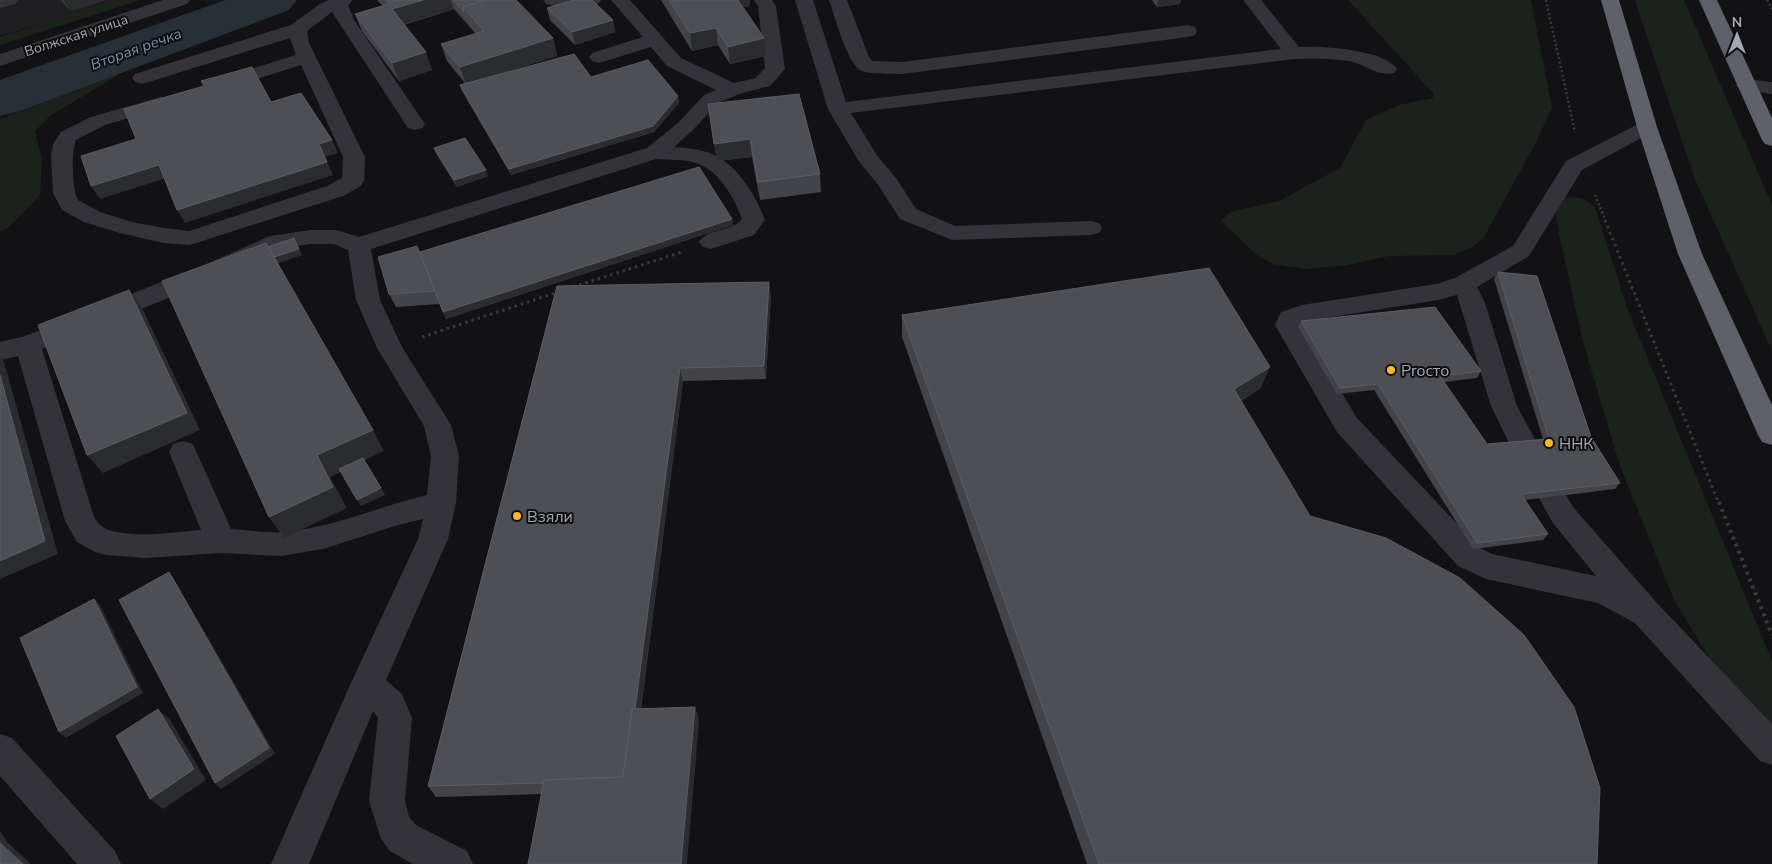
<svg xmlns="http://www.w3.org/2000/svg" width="1772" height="864" viewBox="0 0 1772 864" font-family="'Nunito Sans',sans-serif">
<rect width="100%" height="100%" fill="#121214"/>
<path fill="#1e1e21" d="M0,0H121L0,36Z"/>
<g fill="#1a221b">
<path d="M116,0H141L0,45V37Z"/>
<path d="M1348,0H1531L1552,108L1534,146L1484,237L1471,248L1453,255L1389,256L1348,265L1306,269L1273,264L1257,255L1221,221L1230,212L1279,201L1340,168L1366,120L1399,105L1433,98V93Z"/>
<path d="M1635,0H1684L1772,205V351L1695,179Z"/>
<path d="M114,75H118L50,116L35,131L42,159L40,195L7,229L0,231V119Z"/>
<path d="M1572,197L1584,199L1595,207L1627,308L1772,661V735L1734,698L1674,600L1620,466L1583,342L1559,234L1556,214L1562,199Z"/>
</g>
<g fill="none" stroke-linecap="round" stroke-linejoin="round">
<path fill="#273038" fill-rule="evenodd" d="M225,0H297L289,10L20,111L0,116V80Z"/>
<g stroke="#393a40" stroke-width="2.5" stroke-dasharray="2 2.5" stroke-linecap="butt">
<path d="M1546,0L1575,132"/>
<path d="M1767,0L1772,9"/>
<path d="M1595,195L1606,221"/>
</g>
<g stroke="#393a40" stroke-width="3" stroke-dasharray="2.5 4" stroke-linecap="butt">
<path d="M1605,220L1719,504"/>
<path d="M573,287L682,252"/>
<path d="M422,337L558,292"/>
</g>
<path stroke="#393a40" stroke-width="4" stroke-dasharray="3 4.5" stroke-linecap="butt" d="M1719,502L1772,635"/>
<g fill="#333339" fill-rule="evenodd">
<path d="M0,0H18L15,4L0,8Z"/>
<path d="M163,0H190L187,4L0,66V54Z"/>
<path d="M329,0H353L348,5L354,20L425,124L422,128L415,130L408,128L332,12L307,31L309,43L365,157L364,181L361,186L343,196L190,245L164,243L120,233L84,222L62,210L53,193L51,156L53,144L61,132L91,117L161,97L168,99L171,103L168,107L105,125L76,140C71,152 72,188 78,200L100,212L132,222L164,228L189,231L327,186L342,178L343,157L301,65L219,91L212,89L209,85L212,81L296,55L290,38L149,82L142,84L135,82L132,78L135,74L291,25L320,4Z"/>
<path d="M543,0H601L598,4L569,9L546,4Z"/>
<path d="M611,0H630L681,58L734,83L756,78L765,68L758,6L754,0H772L776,6L785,69L770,86L739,94L718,103L693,130L674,147C687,148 700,149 712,154C737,164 756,196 765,220L754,235L711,249L703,247L699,242C708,228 732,232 742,219C735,199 719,170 696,163C684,159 669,160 656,159L371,249L380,300L402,347L451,425L459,456L456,503L448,539L386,680L402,694L412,718L405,801L409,817L416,825L467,851L473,864H413L390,851L381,839L369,801L378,718L373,711L309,864H271L350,685L418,539L423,519L398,525L323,549L281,556L221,553L145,558L106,555L95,552L77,542L65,521L18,356L0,360V342L22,337L44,329L53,332L57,338L53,344L42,349L94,517C98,524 104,529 112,531C140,538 173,532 201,530L169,452L173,444L183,441L193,444L231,529C247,530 265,533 281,532C331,529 379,506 427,495L431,456L424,426L377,348L356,300L348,250L334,244H310L283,248L227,274L112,321L103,323L94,321L91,315L94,309L211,262L270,236L310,230H336L359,237L647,148L679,122L704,95L716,90L667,66L651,47L599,63L592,61L589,57L592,53L643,37Z"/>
<path d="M795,0H813L846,102L1281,49L1243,0H1261L1299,47C1322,46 1383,49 1397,69L1394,73C1379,77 1364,64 1349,61C1331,58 1312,58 1294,59L851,113L878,157L896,178L916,209L955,226L1091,221L1099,223L1102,228L1099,233L1091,235L952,240L900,219L879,186L858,160L828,109Z"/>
<path d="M829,0H847L869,57L872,61L902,62L1188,25L1195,27L1197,31L1195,35L1188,37L902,74C890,73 874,75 862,71C847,65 835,16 829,0Z"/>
<path d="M1746,79L1772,82V94L1739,89L1736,85L1739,81Z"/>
<path d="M1647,121L1654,123L1657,127L1654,131L1582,170L1529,256L1477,287L1485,303L1517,406L1539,447L1535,455L1525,458L1515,455L1491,406L1457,295L1438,300L1307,321L1301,325L1357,418L1480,548L1492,554L1596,576L1553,523L1539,498L1543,490L1553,486L1563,490L1573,507L1657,603L1772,724V765L1760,761L1635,623L1598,603L1486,579L1458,566L1337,432L1275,325L1281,312L1302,305L1436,284L1455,278L1513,246L1566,161L1640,123Z"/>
<path d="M0,734L12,738L115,851L121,864H77L0,776Z"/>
</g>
<g fill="#5e616a" fill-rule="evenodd">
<path d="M1601,0H1619L1657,127L1702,254L1772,405V445L1762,442L1758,435L1678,254L1637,127Z"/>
<path d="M1699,0H1717L1772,118V146L1765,144L1762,140Z"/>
</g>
</g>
<g fill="#434449">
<path d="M61,0H106L70,11Z"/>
<path d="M377,0H516L553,38L557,56L499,74L591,77L678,96L679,103L654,132L511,175L462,91L460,85L465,83L447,61L441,44L476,34L454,9L404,25L432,70L399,81L362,31L355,14L383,6Z"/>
<path d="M661,0H750V6L743,7L766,56L730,64L718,45L692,51Z"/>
<path d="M1152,0H1181L1180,4L1157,7Z"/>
<path d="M547,8L613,20L615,32L575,45L550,20Z"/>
<path d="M708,104L820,174L821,192L760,200L752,157L717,161Z"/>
<path d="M434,148L488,176L457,187L437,155Z"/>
<path d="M732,219L733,225L446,319L440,304L396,307L389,294L420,252Z"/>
<path d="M1498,272L1591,437L1620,483L1615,489L1525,500L1548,534L1543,540L1473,549L1374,390L1337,394L1298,327L1301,321L1481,371L1477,378L1444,382L1487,444L1543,439L1494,279Z"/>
<path d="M557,286L771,295L766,379L683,381L641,709L695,707L699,722L541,794L436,797L428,786Z"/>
<path d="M902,315L1261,388L1241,401L1310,516L1597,864H1087L902,337Z"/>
</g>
<g fill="#2b2c2f">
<path d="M63,0H106L70,11Z"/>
<path d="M423,0H451L454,9L398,26L392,9Z"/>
<path d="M733,0H750V6L734,9Z"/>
<path d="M1158,0H1181L1180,4L1157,7Z"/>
<path d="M613,20L615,32L575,45L572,32Z"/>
<path d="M716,28L718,45L692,51L690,33Z"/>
<path d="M553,38L557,56L466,85L460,67Z"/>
<path d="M764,38L766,56L730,64L728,47Z"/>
<path d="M426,52L432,70L399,81L392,63Z"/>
<path d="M678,96L679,103L654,132L511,175L509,169Z"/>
<path d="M750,139L752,157L717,161L714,144Z"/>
<path d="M332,140L338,153L325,157L333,175L185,223L177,210L319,144Z"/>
<path d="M159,165L166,178L100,199L91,186Z"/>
<path d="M486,170L488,176L457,187L454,180Z"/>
<path d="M732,219L733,225L446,319L443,312Z"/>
<path d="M294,238L302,255L259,270Z"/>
<path d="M769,282L771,295L766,379L764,366Z"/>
<path d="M129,290L142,308L200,430L103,473L87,455Z"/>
<path d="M0,357L4,362L58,554L0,579Z"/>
<path d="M1270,367L1261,388L1226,411L1234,389Z"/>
<path d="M680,368L683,381L630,791L625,781Z"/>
<path d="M373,430L384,451L330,477L347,508L284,538L269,517L317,455Z"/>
<path d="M381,488L385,495L361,506L357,500Z"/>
<path d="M169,572L174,579L275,754L221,789L215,783Z"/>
<path d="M94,599L100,605L143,693L66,738L59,732Z"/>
<path d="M695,707L699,722L687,864H681Z"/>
<path d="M158,709L170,720L206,780L163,809L150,799Z"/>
<path d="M0,831L7,842L31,864H23L0,843Z"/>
</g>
<g fill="#4d4f55" stroke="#5b5d64">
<path d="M386,0H423L392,9L426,52L392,63L355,14L389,4Z"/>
<path d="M453,0H487L463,7L464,12Z"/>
<path d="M487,0H516L553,38L460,67L441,44L484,31L463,7Z"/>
<path d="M573,0H592L613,20L572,32L547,8Z"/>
<path d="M669,0H738L764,38L728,47L716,28L690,33Z"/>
<path d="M574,54L591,77L648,60L678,96L653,126L509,169L460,85Z"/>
<path d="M252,67L271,102L301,93L332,140L319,144L327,162L177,210L159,165L91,186L81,156L136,139L124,109L204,86L201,81Z"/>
<path d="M799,94L820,174L758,182L750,139L714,144L708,104Z"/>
<path d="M465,138L486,170L454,180L434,148Z"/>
<path d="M699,167L732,219L443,312L420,252Z"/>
<path d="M294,238L299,249L274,257L268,247Z"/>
<path d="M266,243L373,430L317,455L333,487L269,517L162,281Z"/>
<path d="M417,246L435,291L389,294L378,257Z"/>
<path d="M1209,268L1270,367L1234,389L1310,516L1386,538L1460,578L1524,635L1574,707L1600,788L1597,864H1099L902,315Z"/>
<path d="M1498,272L1537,276L1591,437L1620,483L1521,494L1548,534L1477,543L1378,384L1340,388L1301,321L1435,307L1481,371L1440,376L1487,444L1549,439Z"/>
<path d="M769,282L764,366L680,368L635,709H632L623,777L544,780L543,783L428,786L557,286Z"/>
<path d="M129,290L187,413L87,455L38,325Z"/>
<path d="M0,375L45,541L0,561Z"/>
<path d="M363,458L381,488L357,500L339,469Z"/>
<path d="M169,572L269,748L215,783L119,600Z"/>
<path d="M94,599L137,687L59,732L20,638Z"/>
<path d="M695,707L681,864H528L544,780L623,777L632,709Z"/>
<path d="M158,709L194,769L150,799L116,736Z"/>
<path d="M0,843L23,864H0Z"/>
</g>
<g fill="#fdb820" stroke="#0d0d0e" stroke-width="2">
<circle cx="1391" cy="370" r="5"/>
<circle cx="1549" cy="443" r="5"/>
<circle cx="517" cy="516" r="5"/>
</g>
<g text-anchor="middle" stroke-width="4" stroke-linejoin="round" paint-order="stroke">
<g font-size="14" fill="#a2a8b5" stroke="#0d0d0e">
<text transform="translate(76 35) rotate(-18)" y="5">Волжская улица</text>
</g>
<g font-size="15" font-style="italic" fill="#7695b3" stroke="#0d0d0e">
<text transform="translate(136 49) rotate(-20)" y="5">Вторая речка</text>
</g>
<g font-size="16" fill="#a2a8b5" stroke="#0d0d0e" text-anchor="start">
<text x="1401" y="376">Proсто</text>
<text x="1559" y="449">ННК</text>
<text x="527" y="522">Взяли</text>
</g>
</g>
<g transform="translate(1737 35)" stroke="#0d0d0e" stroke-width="4" paint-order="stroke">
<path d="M0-4L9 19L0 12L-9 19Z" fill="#a2a8b5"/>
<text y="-8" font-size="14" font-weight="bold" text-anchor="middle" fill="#a2a8b5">N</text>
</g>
</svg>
